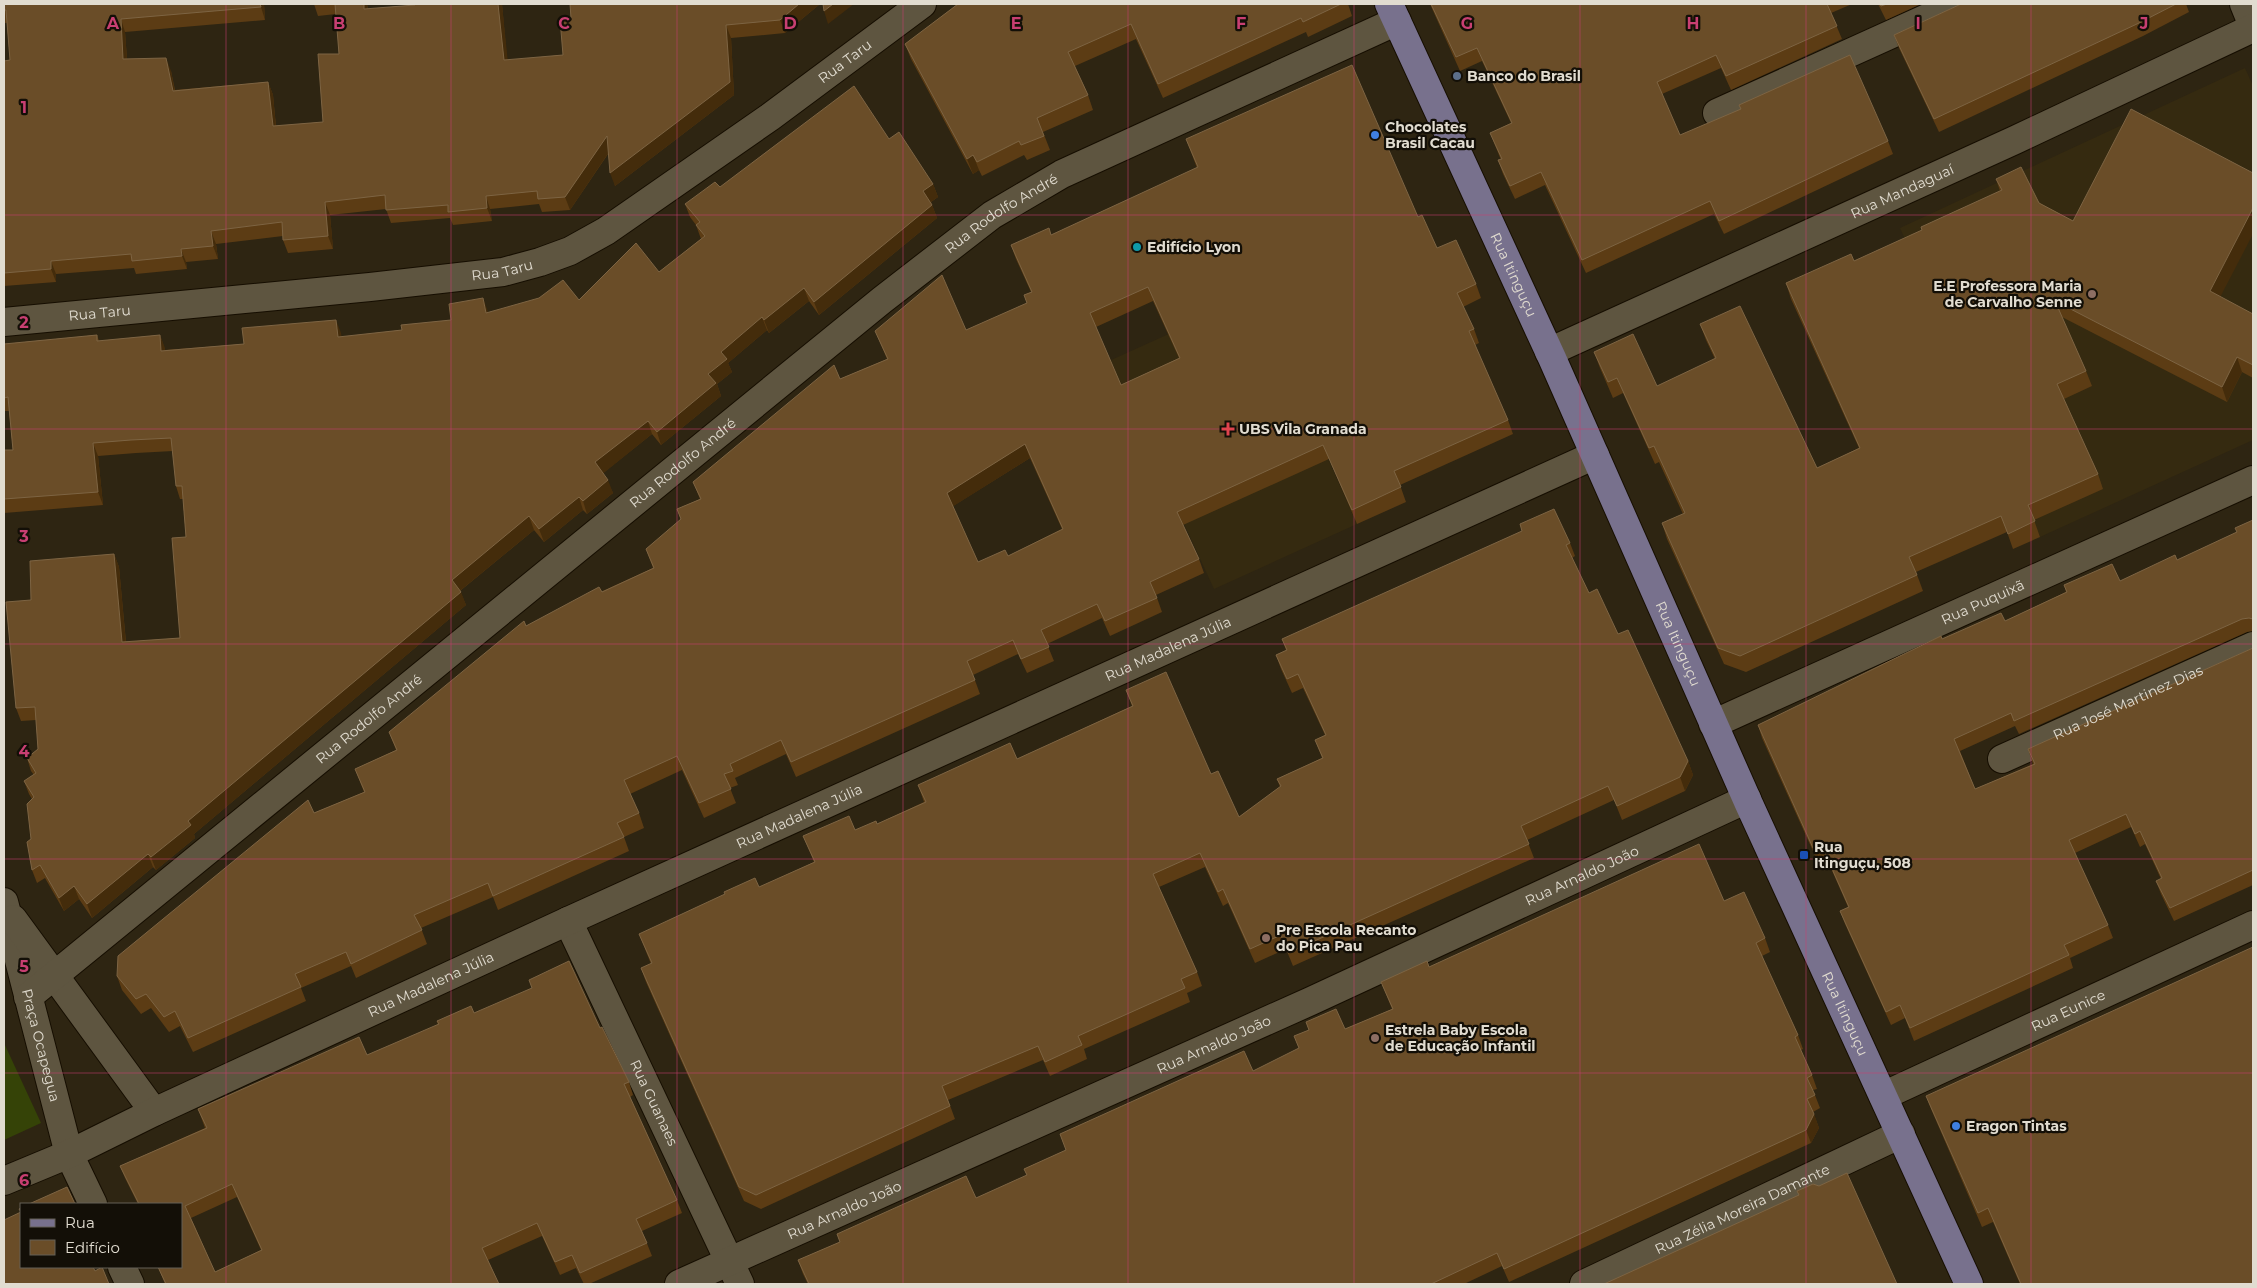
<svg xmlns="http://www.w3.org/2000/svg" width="2257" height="1288" viewBox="0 0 2257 1288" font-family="Montserrat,sans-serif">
<rect width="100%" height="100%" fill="#2e2512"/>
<g fill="#352a10">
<path d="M2245,68L2253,86V440L2040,537L1900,228Z"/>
<path d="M1255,295L1357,524L1214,589L1109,361Z"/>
</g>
<path fill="#354307" d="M4,1043L41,1123L4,1140Z"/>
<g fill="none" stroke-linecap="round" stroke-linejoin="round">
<defs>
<g id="minor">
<path d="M2244,4L2253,26"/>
<path d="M1717,113L1958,4"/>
<path id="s1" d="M4,322L370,287L503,272L540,262L570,251L606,231L770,117L922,4"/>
<path id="s2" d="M1549,352L2015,140L2253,28"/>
<path id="s3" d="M1713,724L2253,480"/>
<path id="s4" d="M2002,759L2253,646"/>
<path id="s5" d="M4,902L69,1154L93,1204"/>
<path d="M13,919L154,1112"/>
<path id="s6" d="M568,921L740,1284"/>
<path id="s7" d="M28,997L882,300L992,215L1062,174L1397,21"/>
<path id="s8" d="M1883,1096L2253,925"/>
<path id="s9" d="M4,1181L69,1154L154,1112L568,921L1595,455"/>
<path d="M122,1267L130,1284"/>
<path id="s10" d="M679,1284L1311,1001L1747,799"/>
<path id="s11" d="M1584,1284L1901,1134"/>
</g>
<g id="major">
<path id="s12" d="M1389,4L1552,358L1749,804L1969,1284"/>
</g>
</defs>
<use href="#minor" stroke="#160e00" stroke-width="30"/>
<use href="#major" stroke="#160e00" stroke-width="30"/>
<use href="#minor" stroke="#5e5540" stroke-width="28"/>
<use href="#major" stroke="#78718d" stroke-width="28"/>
</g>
<g fill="#5c3c14" fill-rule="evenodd">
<path d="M4,4H264L265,20L125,32L127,59L171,71L175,90L268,82L273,95L276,126L323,122L339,54L336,14L318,16L314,4H367L368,9L415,5V4H502L507,60L563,55L571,18L570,4H820L785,33L731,38L734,95L615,186L608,154L570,210L542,212L539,204L490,209L492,221L453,225L450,218L391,223L386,209L330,215L333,249L288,253L283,240V236L216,244L218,259L186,262L187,269L136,274L134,268L56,274V282L4,286V61L10,60L7,23H4Z"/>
<path d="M958,4H1348L1352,16L1308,37L1306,32L1163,98L1136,39L1075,66L1088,95L1093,110L1043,132L1050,150L1027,160L1024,155L982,176L979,170L973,174L911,59L905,44Z"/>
<path d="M1430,4H1852L1831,13L1842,39L1731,90L1721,68L1662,94L1680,135L1888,141L1893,154L1724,234L1714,214L1586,273L1545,185L1515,199L1503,174L1498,160H1501L1490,133L1511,123L1482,61L1460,71Z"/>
<path d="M1878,4H1921L1886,20Z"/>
<path d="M1961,4H2186L2189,12L2143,36L1939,132L1899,48L1894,35Z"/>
<path d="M889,139L933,184L938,197L931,202L932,205L937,218L819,315L809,301L769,333L767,330L728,363L732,372L717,384L721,396L661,445L652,434L603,473L613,493L587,514L583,510L544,542L534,530L460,591L466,605L194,834L195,838L156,870L153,867L92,918L79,899L64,911L45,878L37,883L32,870L31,839L32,799L29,794L24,781L34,775L31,771L27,758L38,749L36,720L21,721L16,708L31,600L114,554L119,567L126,642L180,638L186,537L183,499H180L176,486L173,451L136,453L98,456L103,505L4,513V450H13L9,411H4V344L97,335L99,341L160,335L165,350L244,344L341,333V337L402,330L488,313L579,300L659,272L701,239L696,225L690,217L685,204L720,187Z"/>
<path d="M1186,139L1418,217L1437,248L1476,284L1481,298L1463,307L1474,329L1479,343L1475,345L1508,420L1513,434L1400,485L1406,502L1357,524L1329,459L1183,525L1199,559L1204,573L1156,595L1162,612L1110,636L1102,618L1047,644L1054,661L1027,673L1018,654L973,675L980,694L796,777L786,754L735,778L738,785L730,788L736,803L704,818L682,770L630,794L639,813L644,828L624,837L629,851L498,910L493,897L421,928L427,944L356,978L351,966L301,988L306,1001L193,1052L180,1026L169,1032L151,1008L141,1014L122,990L117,976L314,813L364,792L355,769L396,750L389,732L526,626L653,568L646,549L681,520L677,509L700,499L693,482L840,379L887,359L875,331L966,330L1027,303L1024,295L1031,292L1016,259L1011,245L1051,235L1197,168ZM1153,301L1179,358L1121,385L1096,327ZM1030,458L1062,529L1008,556L978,562L953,506Z"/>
<path d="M1996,179L2039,203L2253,314V378L2242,372L2227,402L2062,317L2086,371L2092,386L2064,399L2098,474L2103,489L2034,520L2040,537L2013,549L2007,532L1916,572L1923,591L1746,672L1724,664L1667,539L1662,523L1683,514L1659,462L1655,464L1623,393L1613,398L1600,368L1594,352L1657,386L1715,359L1706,340L1700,324L1817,468L1859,448L1791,299L1786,283L1854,261L1922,230L2000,191Z"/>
<path d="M2253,520V631L2247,632L2019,734L2015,726L1960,751L1975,789L2033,764L2028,749L2253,648V885L2174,921L2161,894L2156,881L2161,879L2145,844L2140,847L2131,827L2075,853L2108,925L2113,938L2070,958L2073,968L1914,1041L1905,1018L1891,1025L1845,924L1840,911L1848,907L1826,857L1817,860L1762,738L1758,725L1942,639L2005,621L2066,592L2064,585L2120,581L2177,560L2237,532Z"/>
<path d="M1570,543L1575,556L1572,558L1589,593L1618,634L1688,761L1693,775L1685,791L1622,820L1614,800L1527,840L1534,858L1293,966L1286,949L1255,963L1228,903L1223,906L1205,867L1159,887L1197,972L1202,986L1187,993L1190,1002L1084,1049L1087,1059L1050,1076L1043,1060L948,1100L955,1119L761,1209L744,1201L646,982L641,968L651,964L639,934L759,887L814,862L803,836L855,830L877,824L924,802L918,785L1017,759L1132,706L1126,690L1211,774L1239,817L1280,787L1277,779L1322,758L1315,740L1325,735L1303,688L1292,693L1281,669L1276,655L1286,650L1282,639Z"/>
<path d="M1724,901L1765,938L1770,952L1762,956L1798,1035L1803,1049L1801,1050L1812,1075L1817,1089L1813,1090L1820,1108L1813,1112L1819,1128L1811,1143L1509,1282L1502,1266L1464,1284H808L803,1274L798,1260L840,1242L837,1234L976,1198L1027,1176L1024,1169L1066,1150L1060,1134L1253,1071L1299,1049L1294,1036L1309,1030L1306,1022L1345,1029L1392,1009L1381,982L1429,967Z"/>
<path d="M474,1013L600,1028L629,1082L633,1095L630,1097L677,1200L682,1213L642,1231L652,1256L589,1284H584L576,1268L560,1275L542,1236L488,1260L499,1284H165L158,1267H181V1204H138L125,1178L120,1166L205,1128L198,1109L367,1055L438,1025L437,1021ZM237,1197L261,1250L215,1272L191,1218Z"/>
<path d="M1926,1096L2253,1284H2020L1993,1222L1982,1227L1931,1109Z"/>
</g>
<g fill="#442c0b">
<path d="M260,4H264L265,20L261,7Z"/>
<path d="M364,4H367L369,22L364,9Z"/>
<path d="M498,4H502L509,73L504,60Z"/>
<path d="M799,4H820L785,33L780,20Z"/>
<path d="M833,4H854L828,24L824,11Z"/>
<path d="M121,19L125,32L128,72L123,59Z"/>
<path d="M726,25L731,38L734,95L615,186L610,173Z"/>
<path d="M166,58L171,71L177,104L173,91Z"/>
<path d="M268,82L273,95L277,139L273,126Z"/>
<path d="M607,136L611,149L570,210L565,197Z"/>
<path d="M973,155L979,170L973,174L967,159Z"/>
<path d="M933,184L938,197L928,204L923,191Z"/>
<path d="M486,196L490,209L492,221L487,208Z"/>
<path d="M325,202L330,215L333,249L328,236Z"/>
<path d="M932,205L937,218L819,315L814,302Z"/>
<path d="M2253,208V234L2215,307L2210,291Z"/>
<path d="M211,231L216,244L218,259L213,246Z"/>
<path d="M181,249L186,262L187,269L182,256Z"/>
<path d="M51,261L56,274V282L51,269Z"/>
<path d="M804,288L809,301L769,333L764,320Z"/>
<path d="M483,298L488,312L490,327L486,313Z"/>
<path d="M762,317L767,330L728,363L732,372L717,384L721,396L661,445L657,432L708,374L721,352Z"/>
<path d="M336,320L341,333L343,350L338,337Z"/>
<path d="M160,335L165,348L166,364L161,351Z"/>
<path d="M2237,357L2242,372L2227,402L2222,387Z"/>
<path d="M648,421L652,434L600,476L595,462Z"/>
<path d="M93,443L98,456L103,505L98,492Z"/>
<path d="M1025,444L1030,458L952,507L947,493Z"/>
<path d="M608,480L613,493L587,514L583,501Z"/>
<path d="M579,497L583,510L544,542L539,529Z"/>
<path d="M529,516L534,530L456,594L452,580Z"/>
<path d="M114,554L119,567L127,655L122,642Z"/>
<path d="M461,592L466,605L194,834L195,838L156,870L151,857L188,821Z"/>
<path d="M1688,761L1693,775L1685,791L1680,777Z"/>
<path d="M148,854L153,867L92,918L87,904Z"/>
<path d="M74,886L79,899L64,911L59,898Z"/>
<path d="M1814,1114L1819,1128L1811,1143L1806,1130Z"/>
</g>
<g fill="#6a4d28" stroke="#7d6443" fill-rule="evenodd">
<path d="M4,4H260L261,7L121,19L123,59L166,58L173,91L268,82L273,126L323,122L318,54H339L335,4H364V9L415,5V4H498L504,60L563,55L560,19L571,18L570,4H799L780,20L726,25L730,82L610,173L607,136L565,197L538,199L537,191L486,196L487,208L448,212V205L386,210L385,195L325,202L328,236L283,240L282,222L211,231L213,246L181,249L182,256L132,261L131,254L51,261V269L4,273V61L10,60L6,10H4Z"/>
<path d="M823,4H833L824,11Z"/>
<path d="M958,4H1341L1303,22L1301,18L1158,84L1131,24L1068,52L1088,95L1037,118L1044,136L1021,145L1019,141L977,162L973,155L967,159L905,44Z"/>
<path d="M1431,4H1827L1837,26L1726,76L1716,55L1657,82L1680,135L1741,109L1739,105L1850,55L1888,141L1719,221L1710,201L1582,260L1541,172L1510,186L1498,160L1502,159L1490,133L1512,123L1477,48L1456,57Z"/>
<path d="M1880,4H1887L1881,6Z"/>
<path d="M1961,4H2176L2139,23L1934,119L1894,35Z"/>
<path d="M1352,65L1418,217L1422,215L1437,248L1456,240L1476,284L1457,293L1474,329L1469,331L1508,420L1394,471L1401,487L1352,510L1323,445L1177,512L1199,559L1150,582L1157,598L1105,621L1097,604L1041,630L1049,647L1021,659L1013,640L967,661L975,680L791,762L781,740L730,764L733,771L724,774L731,789L699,803L677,756L624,780L639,813L617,823L624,837L493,896L488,883L414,915L422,930L351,964L346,952L295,974L301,987L188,1038L175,1011L164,1017L146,994L136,999L117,976L118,956L308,800L314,813L365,792L355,769L397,750L389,732L524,621L526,626L599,587L602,592L654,568L646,549L681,519L677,509L701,499L693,482L834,365L840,379L888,359L875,331L942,275L966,330L1027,303L1024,295L1032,292L1011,245L1049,228L1051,235L1198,167L1186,139ZM1148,287L1180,358L1121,385L1090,313ZM1025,444L1063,529L1008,556L1005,550L978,562L947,493Z"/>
<path d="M854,86L889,139L899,132L933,184L923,191L932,205L814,302L804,288L764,320L762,317L721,352L727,359L708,374L716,383L657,432L648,421L595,462L608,480L583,501L579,497L539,529L529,516L452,580L461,592L188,821L191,825L151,857L148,854L87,904L74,886L59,898L40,865L32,870L27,842L31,839L27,804L34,797L24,781L36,773L27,758L38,749L35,707L16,708L6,602L31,600L30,561L114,554L122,642L180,638L172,538L186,537L182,486H176L171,438L131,440L93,443L98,492L4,499V450H13L8,397L4,398V344L97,335V341L160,335L161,351L244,344L242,328L336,320L338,337L402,330L401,325L451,320L449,304L483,298L486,313L539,298L563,280L579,300L636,243L659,272L705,236L696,225L700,222L685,204L715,182L720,187Z"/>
<path d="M2131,109L2253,173V208L2210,291L2253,314V365L2237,357L2222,387L2055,301L2086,371L2057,384L2098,474L2028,505L2035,521L2008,534L2001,516L1909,557L1917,575L1740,656L1718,648L1662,523L1685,513L1654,446L1649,448L1617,378L1608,382L1594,352L1633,334L1657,386L1716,358L1700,324L1740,306L1817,468L1860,448L1786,283L1851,254L1854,261L1922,230L1921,227L2002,190L1996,179L2021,167L2039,203L2073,221Z"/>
<path d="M1554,509L1570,543L1566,545L1589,593L1597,589L1618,634L1628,630L1688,761L1680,777L1617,806L1608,786L1521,826L1529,844L1288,953L1281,935L1250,949L1223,889L1218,892L1200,853L1153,874L1197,972L1181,979L1185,988L1078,1036L1082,1045L1045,1062L1038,1046L942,1086L950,1106L756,1195L739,1187L641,968L652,963L639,934L725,894L724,892L755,878L759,887L815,862L803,836L849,816L855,830L876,821L877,824L926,802L918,785L1010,743L1017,759L1133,706L1126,690L1166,672L1211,774L1218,771L1239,817L1281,786L1277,779L1323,758L1315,740L1326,735L1298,674L1287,679L1276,655L1287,650L1282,639L1522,531L1520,524Z"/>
<path d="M2253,520V619L2249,618L2242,619L2014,721L2011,713L1954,739L1975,789L2035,764L2028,749L2253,648V870L2170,908L2156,881L2162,878L2140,831L2135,834L2126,814L2069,840L2108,925L2064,945L2069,955L1910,1028L1900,1005L1886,1012L1840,911L1849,907L1821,844L1813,848L1758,725L1941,636L1942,639L2001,613L2005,621L2067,592L2064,585L2112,564L2120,581L2175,555L2177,560L2237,532L2235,528Z"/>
<path d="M1699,844L1724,901L1744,892L1765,938L1756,943L1798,1035L1795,1037L1812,1075L1807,1078L1815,1095L1807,1099L1814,1114L1806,1130L1504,1269L1497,1253L1431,1284H809L798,1260L840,1242L837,1234L966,1176L976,1198L1027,1175L1024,1169L1066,1150L1060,1134L1244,1051L1253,1071L1299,1048L1294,1036L1309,1030L1306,1022L1336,1009L1345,1029L1393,1009L1381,982L1427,961L1429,967Z"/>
<path d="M2253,947V1284H2021L1988,1208L1978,1213L1926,1096Z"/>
<path d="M569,961L600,1028L602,1027L629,1082L624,1084L677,1200L636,1219L647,1243L580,1273L572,1255L555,1262L537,1223L482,1248L499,1284H166L158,1267H181V1204H139L120,1166L207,1128L198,1109L359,1037L367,1055L439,1024L437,1021L471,1006L474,1013L532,988L529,980ZM232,1184L262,1250L215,1272L185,1206Z"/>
<path d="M1847,1173L1897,1284H1604L1799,1195L1797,1191L1813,1184L1819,1186Z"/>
<path d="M67,1187L75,1204H29Z"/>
<path d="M21,1208V1267H93L95,1271L102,1267L109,1284H4V1220L21,1212L19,1209Z"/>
</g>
<path fill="none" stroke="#c83f72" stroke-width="1" stroke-opacity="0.55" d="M226,4V1284M451,4V1284M677,4V1284M903,4V1284M1128,4V1284M1354,4V1284M1580,4V1284M1806,4V1284M2031,4V1284M4,215H2253M4,429H2253M4,644H2253M4,859H2253M4,1073H2253"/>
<circle fill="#5c6f8a" stroke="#130f07" stroke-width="2" cx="1457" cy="76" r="5"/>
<g fill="#3f7fe0" stroke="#130f07" stroke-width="2">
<circle cx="1375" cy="135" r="5"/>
<circle cx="1956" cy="1126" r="5"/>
</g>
<circle fill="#0f9aa8" stroke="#130f07" stroke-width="2" cx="1137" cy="247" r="5"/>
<g fill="#8d6e63" stroke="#130f07" stroke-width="2">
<circle cx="2092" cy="294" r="5"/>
<circle cx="1266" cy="938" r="5"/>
<circle cx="1375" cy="1038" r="5"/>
</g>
<path fill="#e0444e" stroke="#130f07" stroke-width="2" d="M1225.5 421.5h5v5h5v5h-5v5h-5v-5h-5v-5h5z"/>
<rect fill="#1a4fb4" stroke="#130f07" stroke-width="2" x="1799" y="850" width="10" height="10" rx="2.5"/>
<g text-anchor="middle" stroke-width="4.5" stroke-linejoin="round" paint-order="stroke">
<g font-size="14" fill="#e1dcd0" stroke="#130f07">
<text dy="5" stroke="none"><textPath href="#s1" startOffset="906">Rua Taru</textPath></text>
<text dy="5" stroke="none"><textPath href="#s2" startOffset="388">Rua Mandaguaí</textPath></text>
<text dy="5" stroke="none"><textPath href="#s7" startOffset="1250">Rua Rodolfo André</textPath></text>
<text dy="5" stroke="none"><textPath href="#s1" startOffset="501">Rua Taru</textPath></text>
<text dy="5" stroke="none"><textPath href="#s12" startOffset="298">Rua Itinguçu</textPath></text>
<text dy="5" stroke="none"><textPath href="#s1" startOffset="96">Rua Taru</textPath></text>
<text dy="5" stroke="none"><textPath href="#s7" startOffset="845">Rua Rodolfo André</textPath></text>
<text dy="5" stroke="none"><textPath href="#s3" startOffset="296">Rua Puquixã</textPath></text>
<text dy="5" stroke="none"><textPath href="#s12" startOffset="702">Rua Itinguçu</textPath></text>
<text dy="5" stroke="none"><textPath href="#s9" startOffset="1280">Rua Madalena Júlia</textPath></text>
<text dy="5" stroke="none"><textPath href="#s4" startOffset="138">Rua José Martinez Dias</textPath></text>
<text dy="5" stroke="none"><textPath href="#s7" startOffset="440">Rua Rodolfo André</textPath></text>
<text dy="5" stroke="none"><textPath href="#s9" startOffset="875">Rua Madalena Júlia</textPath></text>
<text dy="5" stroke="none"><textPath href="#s10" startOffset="991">Rua Arnaldo João</textPath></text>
<text dy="5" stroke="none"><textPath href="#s9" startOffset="470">Rua Madalena Júlia</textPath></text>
<text dy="5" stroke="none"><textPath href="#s8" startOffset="204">Rua Eunice</textPath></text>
<text dy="5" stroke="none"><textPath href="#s12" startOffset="1108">Rua Itinguçu</textPath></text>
<text dy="5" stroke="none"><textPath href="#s10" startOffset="586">Rua Arnaldo João</textPath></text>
<text dy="5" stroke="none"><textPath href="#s5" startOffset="148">Praça Ocapegua</textPath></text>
<text dy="5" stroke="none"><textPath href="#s6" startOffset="201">Rua Guanaes</textPath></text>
<text dy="5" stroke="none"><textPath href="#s11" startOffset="175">Rua Zélia Moreira Damante</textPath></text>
<text dy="5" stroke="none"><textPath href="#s10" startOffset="181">Rua Arnaldo João</textPath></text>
</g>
<g font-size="14" font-weight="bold" fill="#e1dcd0" stroke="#130f07" text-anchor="start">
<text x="1467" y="81">Banco do Brasil</text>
<text x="1385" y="132">Chocolates<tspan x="1385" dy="16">Brasil Cacau</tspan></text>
<text x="1147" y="252">Edifício Lyon</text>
<text x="2082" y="291" text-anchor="end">E.E Professora Maria<tspan x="2082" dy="16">de Carvalho Senne</tspan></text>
<text x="1239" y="434">UBS Vila Granada</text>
<text x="1814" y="852">Rua<tspan x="1814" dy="16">Itinguçu, 508</tspan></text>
<text x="1276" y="935">Pre Escola Recanto<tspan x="1276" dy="16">do Pica Pau</tspan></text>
<text x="1385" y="1035">Estrela Baby Escola<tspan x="1385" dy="16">de Educação Infantil</tspan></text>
<text x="1966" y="1131">Eragon Tintas</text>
</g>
</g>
<g font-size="16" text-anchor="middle" font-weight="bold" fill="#c83f72" stroke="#130f07" stroke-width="4.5" stroke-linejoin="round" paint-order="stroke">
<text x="113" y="29">A</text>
<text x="339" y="29">B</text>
<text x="564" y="29">C</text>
<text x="790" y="29">D</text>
<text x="1016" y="29">E</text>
<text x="1241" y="29">F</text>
<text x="1467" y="29">G</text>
<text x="1693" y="29">H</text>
<text x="1918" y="29">I</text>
<text x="2144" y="29">J</text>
<text x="24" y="113">1</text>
<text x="24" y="328">2</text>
<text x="24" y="542">3</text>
<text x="24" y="757">4</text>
<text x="24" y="972">5</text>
<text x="24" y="1186">6</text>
</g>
<rect width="2257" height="1288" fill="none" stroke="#e1dcd0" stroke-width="10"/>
<rect x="20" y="1203" width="162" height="65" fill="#130f07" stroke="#656157"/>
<rect x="30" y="1219" width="25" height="8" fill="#78718d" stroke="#656157"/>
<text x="65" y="1228" font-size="15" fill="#e1dcd0">Rua</text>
<rect x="30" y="1240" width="25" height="15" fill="#6a4d28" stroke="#656157"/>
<text x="65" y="1253" font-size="15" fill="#e1dcd0">Edifício</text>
</svg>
